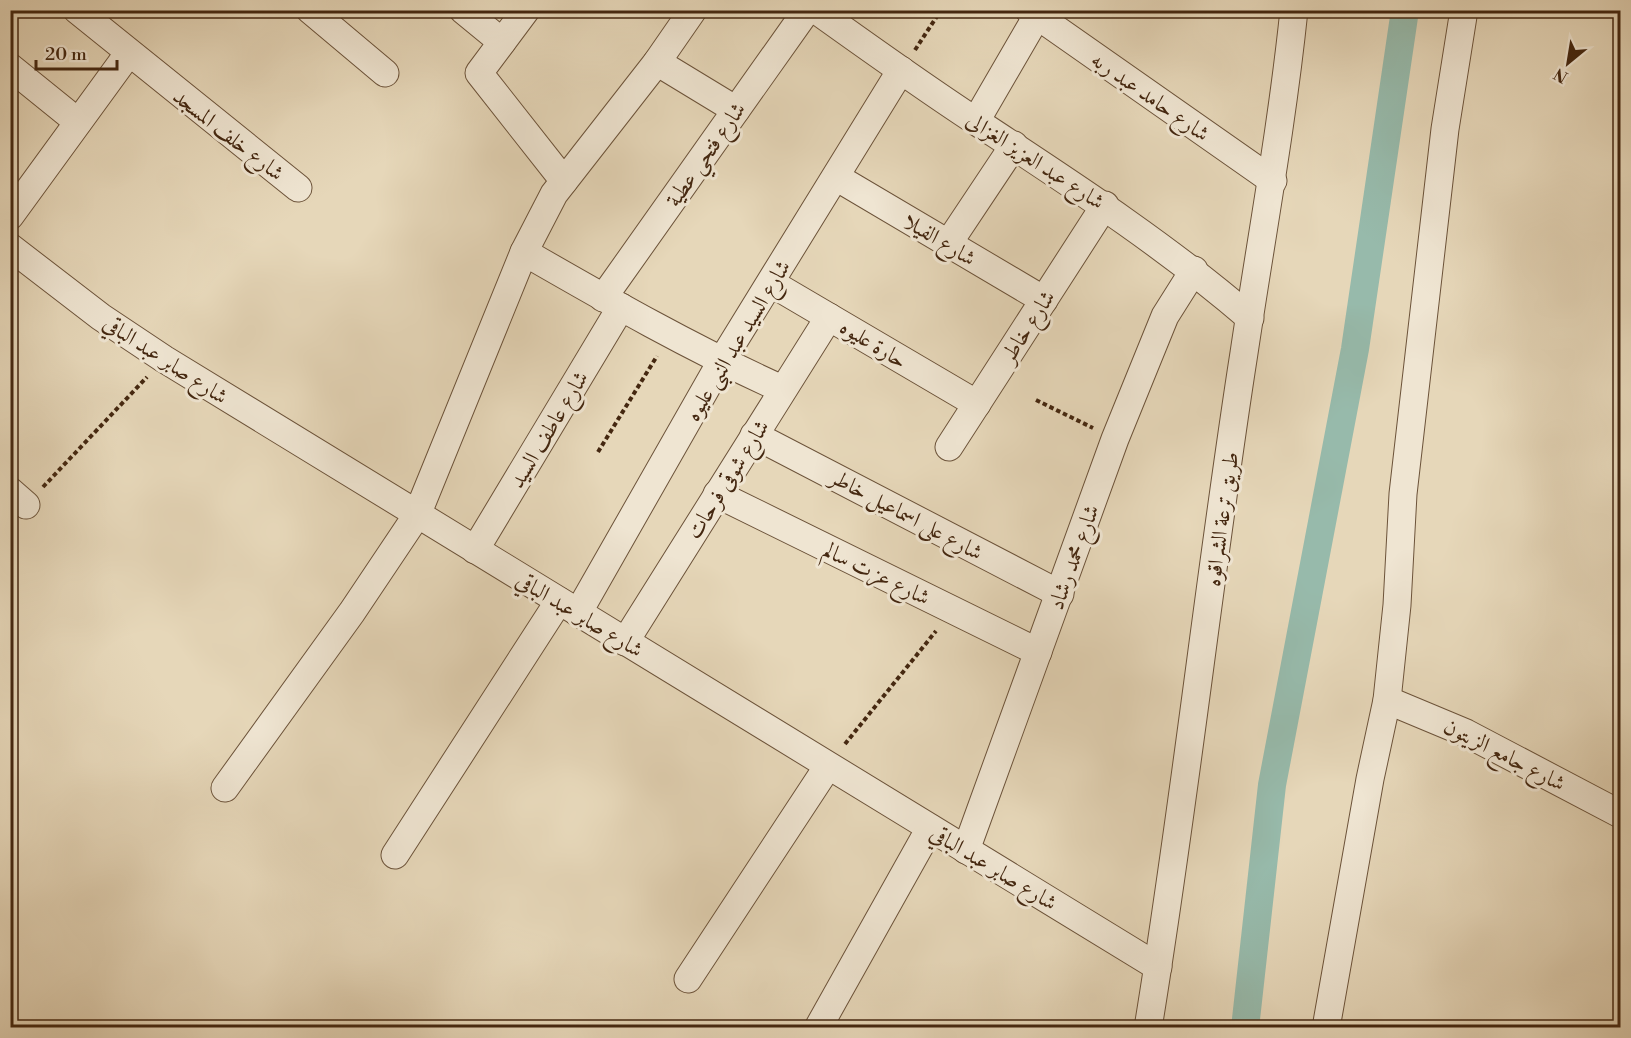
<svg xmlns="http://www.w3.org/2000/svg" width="1631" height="1038" viewBox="0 0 1631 1038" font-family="'Libre Bodoni',Amiri,serif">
<rect width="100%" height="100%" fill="#e6d7b9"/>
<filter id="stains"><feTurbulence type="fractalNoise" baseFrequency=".00333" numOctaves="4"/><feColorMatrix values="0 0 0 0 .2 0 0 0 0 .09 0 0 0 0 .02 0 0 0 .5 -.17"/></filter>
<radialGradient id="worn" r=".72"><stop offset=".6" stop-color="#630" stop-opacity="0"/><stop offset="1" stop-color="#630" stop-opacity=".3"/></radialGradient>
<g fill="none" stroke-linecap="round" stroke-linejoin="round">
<path stroke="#97baab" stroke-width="28" d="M1245,1028L1272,785L1355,349L1405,10"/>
<defs>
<g id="minor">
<path d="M77,10L298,188"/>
<path d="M310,10L385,73"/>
<path d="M463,10L502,42"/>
<path d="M526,10L479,73L564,181"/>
<path d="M816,10C869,48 922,86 977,122C1071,184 1164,244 1250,318"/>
<path d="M1029,10L1273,181"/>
<path d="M657,62L736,110"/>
<path d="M10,67L78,122"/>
<path d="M976,121L1037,16"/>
<path d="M836,177L1044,300"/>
<path d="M10,216L128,54"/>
<path d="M948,244L1014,145"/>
<path d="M10,247L101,317L164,359L1158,967"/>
<path d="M524,252C609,301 693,349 782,389"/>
<path d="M771,283L977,404"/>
<path d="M603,298L807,10"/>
<path d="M754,435L1060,594"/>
<path d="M949,447L1105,205"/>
<path d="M10,491L26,505"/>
<path d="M717,494L1038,652"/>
<path d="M475,550L621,307"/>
<path d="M578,613L721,362L901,70"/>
<path d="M625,642L829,317"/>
<path d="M1387,700L1466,733L1620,814"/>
<path d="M225,788L352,612L417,515L524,252L554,194L657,62L693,10"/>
<path d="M966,850L1115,439L1165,316L1194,270"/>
<path d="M395,855L559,601"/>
<path d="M688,979L828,766"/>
<path d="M818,1028L930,828"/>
<path d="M1148,1028C1185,803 1209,577 1244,353C1261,239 1282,126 1294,10"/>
<path d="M1326,1028L1370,779L1387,700L1397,605L1403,494L1445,129L1464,10"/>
</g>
</defs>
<use href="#minor" stroke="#6c533a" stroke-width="29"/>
<g stroke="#442710" stroke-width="4" stroke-dasharray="4.5 3" stroke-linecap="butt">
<path d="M915,50L941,10"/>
<path d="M1036,400L1093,428"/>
<path d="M598,452L657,356"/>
<path d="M43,487L147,377"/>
<path d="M845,744L936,631"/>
</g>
<use href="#minor" stroke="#efe5d2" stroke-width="27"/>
</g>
<g text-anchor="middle" stroke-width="6" stroke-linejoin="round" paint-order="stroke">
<g font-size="22" fill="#442710" stroke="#efe5d2">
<text transform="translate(1151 96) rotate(35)" y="8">شارع حامد عبد ربه</text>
<text transform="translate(229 134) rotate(38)" y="8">شارع خلف المسجد</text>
<text transform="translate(705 154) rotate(-55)" y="8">شارع فتحي عطية</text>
<text transform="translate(1036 160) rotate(33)" y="8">شارع عبد العزيز الغزالى</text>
<text transform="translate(940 239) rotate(31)" y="8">شارع الفيلا</text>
<text transform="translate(1027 326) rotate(-57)" y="8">شارع خاطر</text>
<text transform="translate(737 340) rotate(-59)" y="8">شارع السيد عبد النبى عليوه</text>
<text transform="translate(874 343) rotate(31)" y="8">حارة عليوه</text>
<text transform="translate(166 359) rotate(33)" y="8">شارع صابر عبد الباقي</text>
<text transform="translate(548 429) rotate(-59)" y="8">شارع عاطف السيد</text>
<text transform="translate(727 479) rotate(-58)" y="8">شارع شوقى فرحات</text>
<text transform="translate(907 514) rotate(28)" y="8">شارع على اسماعيل خاطر</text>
<text transform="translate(1221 519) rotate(-82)" y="8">طريق ترعة الشراقوه</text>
<text transform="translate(1073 557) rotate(-70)" y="8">شارع محمد رشاد</text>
<text transform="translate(877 573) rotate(26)" y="8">شارع عزت سالم</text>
<text transform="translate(580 614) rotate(31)" y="8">شارع صابر عبد الباقي</text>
<text transform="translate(1505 754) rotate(27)" y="8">شارع جامع الزيتون</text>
<text transform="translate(994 867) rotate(31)" y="8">شارع صابر عبد الباقي</text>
</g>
</g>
<rect width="1631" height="1038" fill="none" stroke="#e6d7b9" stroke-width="36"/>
<rect x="12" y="12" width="1607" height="1014" fill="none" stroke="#442710" stroke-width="3"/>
<rect x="18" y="18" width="1595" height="1002" fill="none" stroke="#442710" stroke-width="1.5"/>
<g transform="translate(1568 63) rotate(210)" stroke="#efe5d2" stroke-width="4.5" paint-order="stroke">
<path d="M0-4.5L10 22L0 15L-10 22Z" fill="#442710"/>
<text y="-9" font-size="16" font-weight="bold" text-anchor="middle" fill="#442710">N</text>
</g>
<path d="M36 60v9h81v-9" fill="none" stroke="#442710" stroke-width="3"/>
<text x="45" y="60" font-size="18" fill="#442710" stroke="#efe5d2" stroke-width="4.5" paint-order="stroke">20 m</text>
<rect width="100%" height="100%" filter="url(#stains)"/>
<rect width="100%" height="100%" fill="url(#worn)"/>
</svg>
